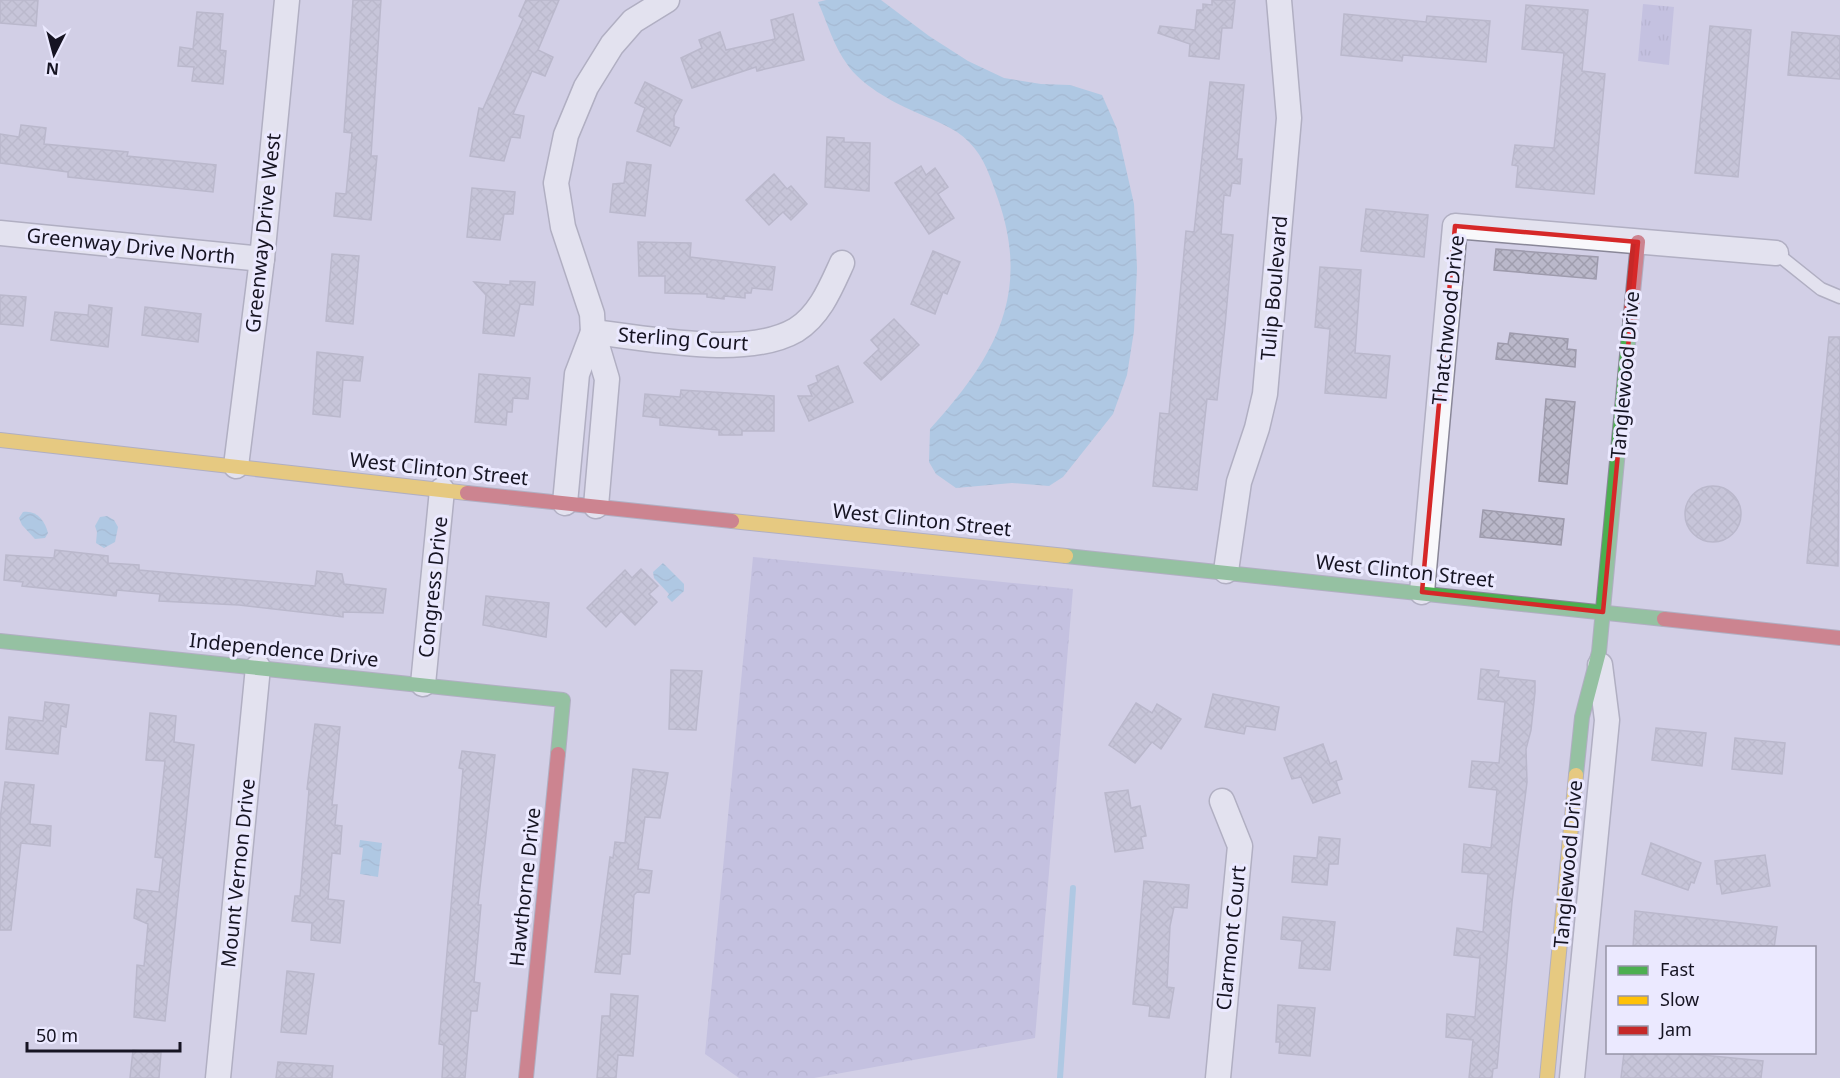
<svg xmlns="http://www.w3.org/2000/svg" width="1840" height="1078" viewBox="0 0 1840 1078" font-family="'Noto Sans',sans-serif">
<defs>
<pattern id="grass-tufts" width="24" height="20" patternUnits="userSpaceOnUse" patternTransform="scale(1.5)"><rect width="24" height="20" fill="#b4afda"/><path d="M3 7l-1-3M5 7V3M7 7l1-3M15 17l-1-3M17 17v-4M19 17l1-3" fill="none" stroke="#9a96bb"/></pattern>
<pattern id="forest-crowns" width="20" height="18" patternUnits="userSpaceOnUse" patternTransform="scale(1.5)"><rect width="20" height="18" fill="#b4afda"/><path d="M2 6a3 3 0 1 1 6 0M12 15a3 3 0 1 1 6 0" fill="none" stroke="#9a96bb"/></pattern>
<pattern id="water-waves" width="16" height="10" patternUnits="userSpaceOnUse" patternTransform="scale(1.5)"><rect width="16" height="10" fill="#86bfe0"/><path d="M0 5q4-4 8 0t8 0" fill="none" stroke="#73a3c0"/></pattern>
<pattern id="building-cross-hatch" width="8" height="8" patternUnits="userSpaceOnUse" patternTransform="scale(1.5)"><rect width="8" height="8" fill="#bab8ca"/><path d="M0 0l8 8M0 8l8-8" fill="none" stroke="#9f9dad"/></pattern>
</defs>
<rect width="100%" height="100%" fill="#d2cfe6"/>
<path fill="url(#grass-tufts)" d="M1643,4L1674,7L1669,65L1638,61Z"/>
<path fill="url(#forest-crowns)" d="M753,557L1073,589L1035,1038L814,1078H739L705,1054Z"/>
<g fill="url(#water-waves)">
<path d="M826,0H881L929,36L968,61L1004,78L1041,84L1070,85L1102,95L1117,129L1134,204L1137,268L1134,331L1127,375L1113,414L1063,477L1049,486L1012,483L956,488L936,474L929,462L930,429C993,359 1032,296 998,199C991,179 985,158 969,142C955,127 932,120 913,111C891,101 861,85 847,64C834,47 827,22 818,2Z"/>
<path d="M23,512C37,510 45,521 48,533L45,538L35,539L22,525L19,518Z"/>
<path d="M107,516L114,520L118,527L115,542L104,548L96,543L97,532L95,526L100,517Z"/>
<path d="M663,563L684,584V591L672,602L667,597L669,594L654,578L653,572Z"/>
<path d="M360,840L382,843L378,877L360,874L363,848L359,847Z"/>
</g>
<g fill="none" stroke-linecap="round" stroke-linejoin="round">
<path stroke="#86bfe0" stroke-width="6" d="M1060,1078L1073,888"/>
</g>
<g fill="url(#building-cross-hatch)" stroke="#9e9bad" stroke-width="1.5">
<path d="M0,0H38L36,26L0,23Z"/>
<path d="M353,0H381L371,156H377L371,220L334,216L336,193L346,194L352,133L344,132Z"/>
<path d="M526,0H559L538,50L553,57L545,76L532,71L513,114L524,116L520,138L511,137L504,161L470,156L479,108L483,109L523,19L519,16Z"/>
<path d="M1212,0H1235L1232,28H1222L1219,59L1189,56L1190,44L1158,33L1160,26L1195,30L1197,10H1203V4L1212,5Z"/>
<path d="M1526,5L1588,10L1582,71L1605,74L1594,194L1516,187L1518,166L1512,165L1515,145L1554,148L1564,53L1522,49Z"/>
<path d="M197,12L223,14L220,50L226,51L223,84L192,81L194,67L178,66L180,47L193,49Z"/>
<path d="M793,14L804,60L757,71L756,67L692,88L681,58L702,48L699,40L720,32L726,50L775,39L771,20Z"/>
<path d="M1344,14L1426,22L1427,16L1490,21L1486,62L1403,55L1402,61L1341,55Z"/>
<path d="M1710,26L1751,30L1738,177L1695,173Z"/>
<path d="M1792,32L1840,36V79L1788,75Z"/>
<path d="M645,82L682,100L674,116V126L679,128L670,146L637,131L645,108L635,103Z"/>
<path d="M1210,82L1244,85L1237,159H1242L1240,184L1232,183L1230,196L1224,195L1221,234L1233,235L1225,326L1217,400L1207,399L1197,490L1153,486L1160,413L1169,414L1186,231L1194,232Z"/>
<path d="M21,125L46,128L44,144L128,152L127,156L216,165L213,192L68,177V172L0,163V134L19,137Z"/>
<path d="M827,137L844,138V142L870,143L869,191L825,187Z"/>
<path d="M627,162L651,165L645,216L610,212L613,184L624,183Z"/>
<path d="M921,166L926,175L935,168L948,187L938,194L954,218L929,234L895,183Z"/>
<path d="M774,174L787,189L791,186L807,204L791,220L783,212L769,225L746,200Z"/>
<path d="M472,188L515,192L513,214H504L500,240L467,237Z"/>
<path d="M1366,209L1428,215L1424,257L1361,251Z"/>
<path d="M638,242L691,243L690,257L775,267L772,290L752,288L751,293H745V298L724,296V299L707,297V294L665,293V276H639Z"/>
<path d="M1496,249L1598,257L1596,279L1494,270Z"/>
<path d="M933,251L960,262L947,294L943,292L935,314L911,304Z"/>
<path d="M332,254L359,256L353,324L326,321Z"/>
<path d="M1320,267L1361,270L1355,353L1390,356L1386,398L1325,393L1330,329L1315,327Z"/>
<path d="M510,281L535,282L533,305L520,304L514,336L483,333L486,295L474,282L510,285Z"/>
<path d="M0,295L26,297L23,326L0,324Z"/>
<path d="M89,305L112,308L108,347L51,340L55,312L88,315Z"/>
<path d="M145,307L201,314L198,342L142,335Z"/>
<path d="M894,319L919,345L881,380L864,363L879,349L871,340Z"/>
<path d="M1510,333L1568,339L1567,349L1576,350L1575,367L1496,359L1498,343L1508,344Z"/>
<path d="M1829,337H1840L1838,566L1807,563Z"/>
<path d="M317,352L363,357L360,381L343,380L340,417L313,414Z"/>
<path d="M838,366L853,402L809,421L798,396H812L808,386L818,382L816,376Z"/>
<path d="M479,374L530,378L528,399L513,398L512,412H507L506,425L475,422Z"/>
<path d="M681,390L774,396V431H742V435H719V430L660,425V418L643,416L645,394L680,397Z"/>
<path d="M1546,399L1575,402L1567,484L1539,481Z"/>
<circle cx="1713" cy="514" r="28"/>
<path d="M1483,510L1564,519L1561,545L1480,537Z"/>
<path d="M55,550L108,556V563L139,565V570L315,586L317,571L342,574L344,584L386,589L383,613L343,612V617L239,605L159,601L160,594L117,590L116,596L22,586L23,582L4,580L6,555L54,558Z"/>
<path d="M641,569L658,586L649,594L657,602L635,625L621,611L606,627L587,608L625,570L632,578Z"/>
<path d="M486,596L549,603L546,637L483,625Z"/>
<path d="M1481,669L1499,671L1498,677L1535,681V692L1531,730L1526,749L1527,782L1512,902L1497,1068L1493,1069L1492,1078H1469L1473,1040L1446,1037L1447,1014L1475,1017L1480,958L1454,955L1457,928L1483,932L1488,874L1462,872L1464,844L1491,848L1497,790L1469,787L1472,761L1499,763L1505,702L1478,699Z"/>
<path d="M671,670L702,671L696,730L669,729Z"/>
<path d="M1213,694L1279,707L1275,730L1246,726L1244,734L1205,727Z"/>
<path d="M45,702L69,705L66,727L61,726L58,754L6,749L9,717L43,721Z"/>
<path d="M1136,703L1152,713L1157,704L1181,719L1161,749L1152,742L1135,763L1109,745Z"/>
<path d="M150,713L176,716L174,742L194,745L165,1021L134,1017L137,965L144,966L148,924L134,918L137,889L159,892L163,858L155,857L165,761L146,760Z"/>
<path d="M315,724L340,727L332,805H337L335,825L342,826L340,854L332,853L328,899L344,901L340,943L311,940L312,923L292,921L295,896H300L309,790L307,789Z"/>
<path d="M1656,728L1706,733L1702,766L1652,760Z"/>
<path d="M1735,738L1785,743L1782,774L1732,769Z"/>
<path d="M1323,744L1330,764L1336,761L1342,779L1336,781L1340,793L1313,803L1301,777L1292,779L1284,758Z"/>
<path d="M462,751L495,755L478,905H481L474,982L480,983L477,1011H471L465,1078H442L444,1045L439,1044L463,769L459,768Z"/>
<path d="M633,769L668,773L660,818L645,817L638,869L652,871L649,893L637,892L634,895L630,954H622L620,974L595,972L610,857L613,858L615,842L625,843Z"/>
<path d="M5,782L34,785L30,824L51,826L50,846L21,843L11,930H0V819Z"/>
<path d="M1128,790L1131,808L1140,806L1146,836L1141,837L1143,848L1115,852L1105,793Z"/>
<path d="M1319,837L1340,839L1338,864H1329L1327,885L1292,882L1294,856L1317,858Z"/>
<path d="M1651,843L1701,863L1694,883L1691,882L1688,890L1642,874Z"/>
<path d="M1765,855L1770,886L1722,894L1720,884H1717L1715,861Z"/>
<path d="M1144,881L1189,885L1187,908L1174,907L1170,926L1167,987L1174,988L1169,1018L1149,1016L1150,1006L1133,1004Z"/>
<path d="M1635,911L1777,927L1774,948H1633Z"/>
<path d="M1283,917L1335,922L1330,970L1299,968L1302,941L1281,939Z"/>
<path d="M287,971L314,974L306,1034L281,1032Z"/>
<path d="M611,994L638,996L633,1056L618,1055L616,1078H597L602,1016H610Z"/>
<path d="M1278,1005L1315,1008L1310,1056L1279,1053L1280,1042H1276Z"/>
<path d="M133,1050L161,1053L159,1078H130Z"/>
<path d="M1624,1053H1682L1763,1061L1761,1078H1621Z"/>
<path d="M278,1062L333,1066L332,1078H276Z"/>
</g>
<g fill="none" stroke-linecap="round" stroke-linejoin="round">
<defs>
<path id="lane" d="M1776,253L1821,289L1840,297"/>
<g id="street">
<path d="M0,233L262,259"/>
<path d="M593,332C650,338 746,359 796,330C820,315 831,287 842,263"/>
<path d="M236,466L262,259L287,0"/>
<path d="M565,503L577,374L593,332"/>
<path d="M596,506L607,379L593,332L592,314L563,227L556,183L566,135L586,87L612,45L633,21L667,0"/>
<path d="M1226,571L1239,482L1257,428L1265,394L1289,118L1279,0"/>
<path d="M1422,592L1455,226L1776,253"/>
<path d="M423,684L442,490"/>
<path d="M218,1078L258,667"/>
<path d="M1218,1078L1240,846L1222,801"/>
<path d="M1572,1078L1607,720L1600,665"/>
</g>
<g id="fast">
<path d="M1066,556L1664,619"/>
<path d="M0,641L563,700L558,754"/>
<path d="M1576,775L1582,717L1599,652L1630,323"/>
</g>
<g id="slow">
<path d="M0,440L467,493"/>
<path d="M732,521L1066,556"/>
<path d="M1547,1078L1576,775"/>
</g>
<g id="jam">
<path d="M1630,323L1638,242"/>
<path d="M467,493L732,521"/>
<path d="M1664,619L1840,638"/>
<path d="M526,1078L558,754"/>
</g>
</defs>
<use href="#lane" stroke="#898798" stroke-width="15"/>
<use href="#street" stroke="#898798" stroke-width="27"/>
<use href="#fast" stroke="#898798" stroke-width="16"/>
<use href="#slow" stroke="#898798" stroke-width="16"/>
<use href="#jam" stroke="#898798" stroke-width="16"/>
<use href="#lane" stroke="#f8f8fb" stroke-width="12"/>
<use href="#street" stroke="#f8f8fb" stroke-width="24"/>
<use href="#fast" stroke="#4caf50" stroke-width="14"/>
<use href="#slow" stroke="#ffc107" stroke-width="14"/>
<use href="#jam" stroke="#c62828" stroke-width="14"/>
</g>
<path d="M0 0H1840V1078H0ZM1455,226L1638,242L1603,612L1422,592Z" fill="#d2cfe6" fill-opacity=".55" fill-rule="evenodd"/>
<path fill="none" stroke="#d62828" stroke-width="4.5" stroke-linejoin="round" d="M1455,226L1638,242L1603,612L1422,592Z"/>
<g text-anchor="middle" stroke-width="6" stroke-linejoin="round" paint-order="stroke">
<g font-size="20" fill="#161422" stroke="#ebe9ff">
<text transform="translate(263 233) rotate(-84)" y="7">Greenway Drive West</text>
<text transform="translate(131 246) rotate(6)" y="7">Greenway Drive North</text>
<text transform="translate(1274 288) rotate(-85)" y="7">Tulip Boulevard</text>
<text transform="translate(1448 320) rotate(-84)" y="7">Thatchwood Drive</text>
<text transform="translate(683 339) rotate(4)" y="7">Sterling Court</text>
<text transform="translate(1625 375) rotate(-85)" y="7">Tanglewood Drive</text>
<text transform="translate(439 469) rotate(6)" y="7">West Clinton Street</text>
<text transform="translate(922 520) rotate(6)" y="7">West Clinton Street</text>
<text transform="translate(1405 571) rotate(6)" y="7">West Clinton Street</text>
<text transform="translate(433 587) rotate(-84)" y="7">Congress Drive</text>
<text transform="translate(284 650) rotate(6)" y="7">Independence Drive</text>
<text transform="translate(1568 864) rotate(-85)" y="7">Tanglewood Drive</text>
<text transform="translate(238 873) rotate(-84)" y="7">Mount Vernon Drive</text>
<text transform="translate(525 887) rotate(-84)" y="7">Hawthorne Drive</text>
<text transform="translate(1231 938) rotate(-84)" y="7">Clarmont Court</text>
</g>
</g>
<rect x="1606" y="946" width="210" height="108" fill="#ebe9ff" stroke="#9694a7" stroke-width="1.5"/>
<rect x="1618" y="966" width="30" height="9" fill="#4caf50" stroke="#9694a7" stroke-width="1.5"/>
<text x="1660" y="976" font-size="18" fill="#161422">Fast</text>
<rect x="1618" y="996" width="30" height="9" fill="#ffc107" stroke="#9694a7" stroke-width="1.5"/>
<text x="1660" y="1006" font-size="18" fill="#161422">Slow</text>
<rect x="1618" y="1026" width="30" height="9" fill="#c62828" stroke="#9694a7" stroke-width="1.5"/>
<text x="1660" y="1036" font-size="18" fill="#161422">Jam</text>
<g transform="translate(54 54) rotate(186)" stroke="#ebe9ff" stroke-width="4.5" paint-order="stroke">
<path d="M0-4.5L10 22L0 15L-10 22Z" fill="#161422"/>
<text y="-9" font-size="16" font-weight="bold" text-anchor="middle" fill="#161422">N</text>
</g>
<path d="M27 1042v9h153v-9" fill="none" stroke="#161422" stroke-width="3"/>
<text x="36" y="1042" font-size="18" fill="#161422" stroke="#ebe9ff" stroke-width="4.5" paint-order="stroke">50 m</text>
</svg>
